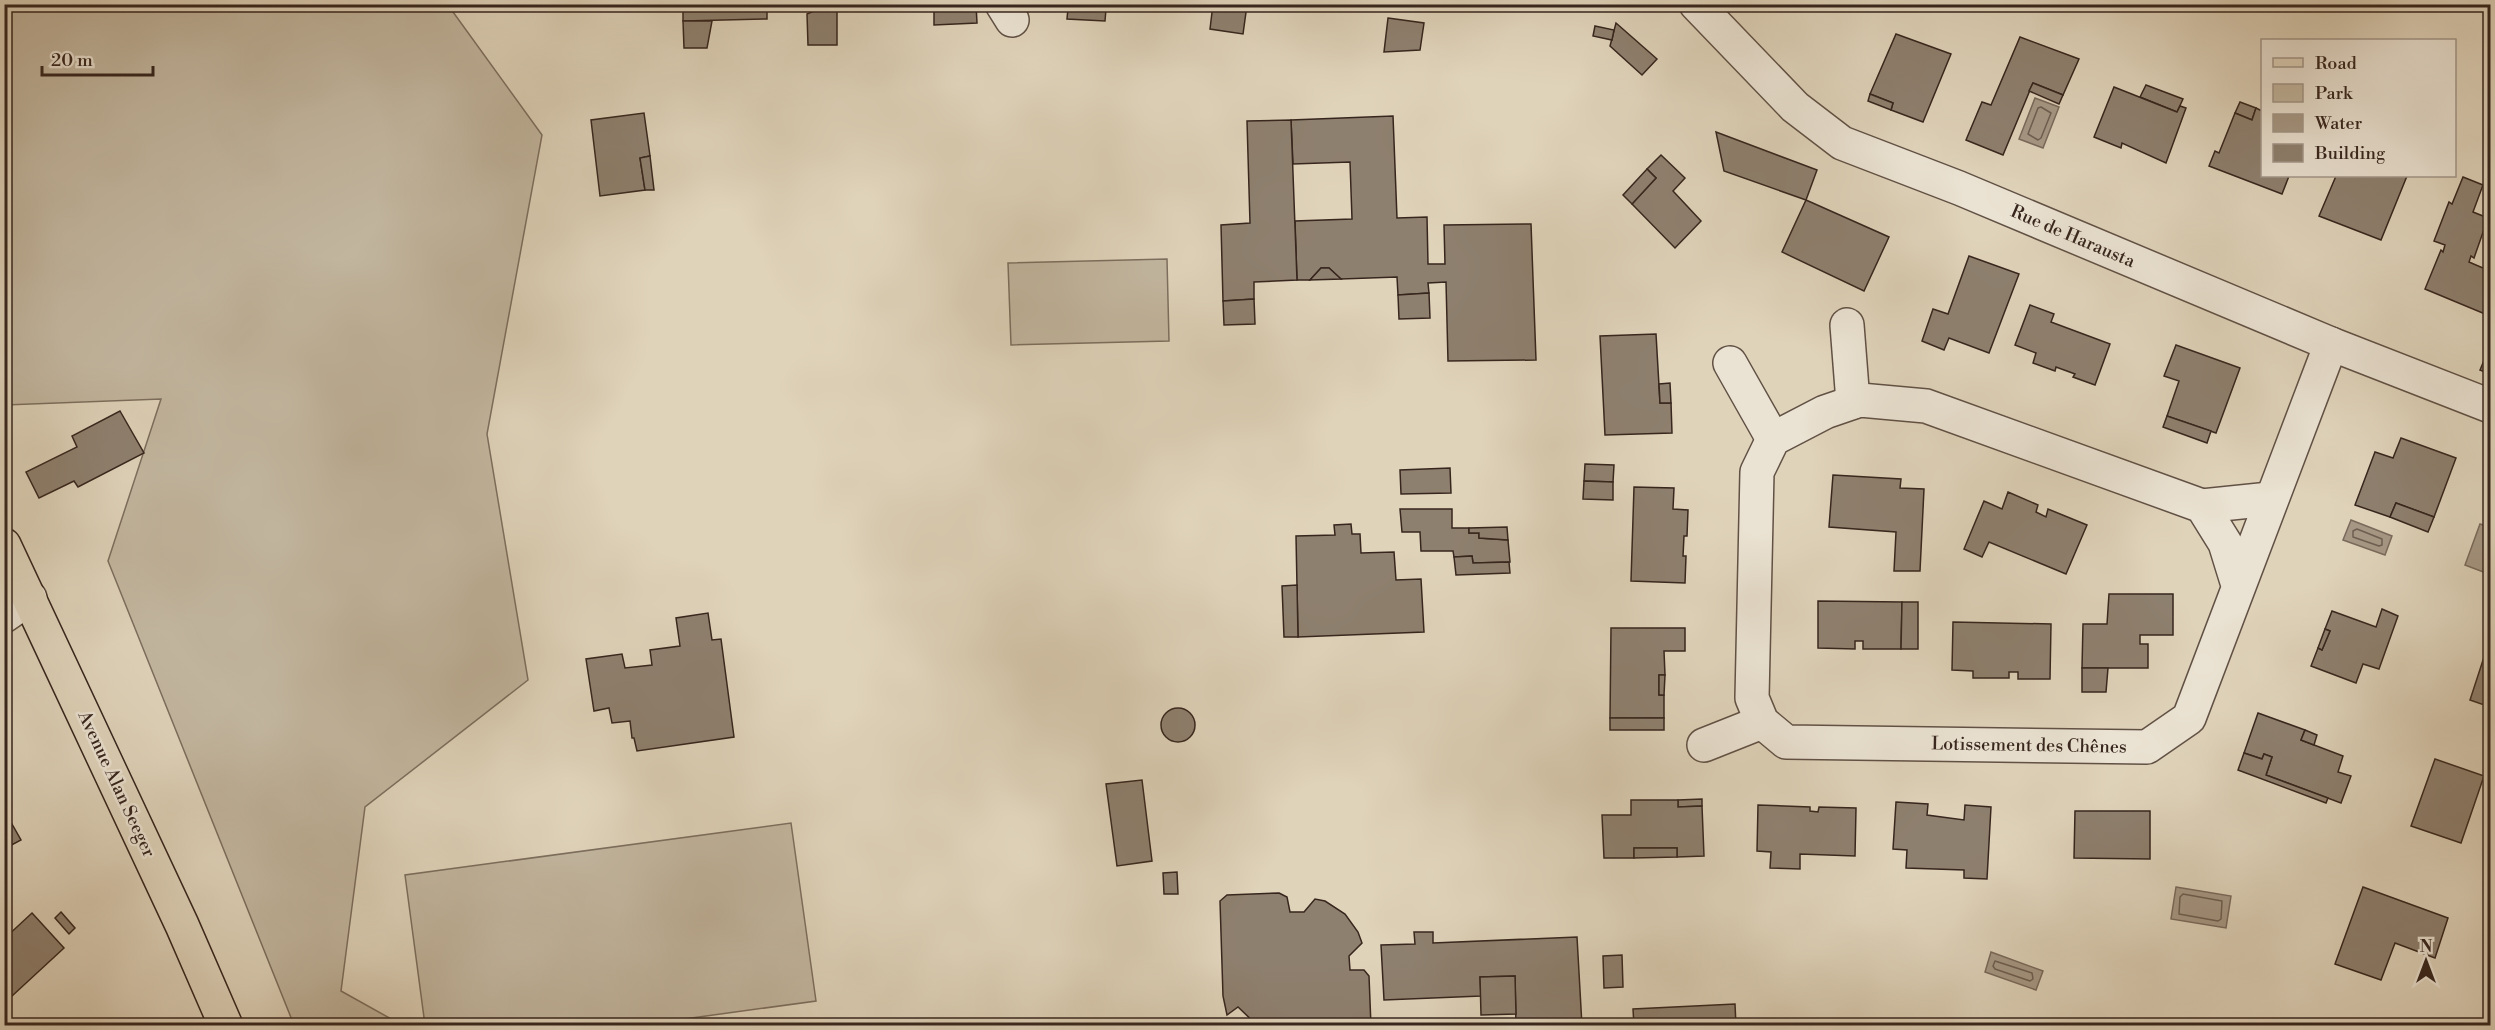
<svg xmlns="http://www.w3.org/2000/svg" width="2495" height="1030" viewBox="0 0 2495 1030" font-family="'Libre Bodoni',serif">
<rect width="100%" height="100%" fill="#dfd3ba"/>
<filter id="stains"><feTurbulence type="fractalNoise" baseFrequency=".00333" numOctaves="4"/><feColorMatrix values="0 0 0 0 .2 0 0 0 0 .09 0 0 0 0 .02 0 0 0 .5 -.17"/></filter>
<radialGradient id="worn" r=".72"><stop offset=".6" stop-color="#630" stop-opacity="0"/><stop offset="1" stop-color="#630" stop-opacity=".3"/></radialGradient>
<g fill="#c2b69f" stroke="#7c6e5e" stroke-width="1.5">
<path d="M4,5H448L542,135L487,434L528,680L365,807L341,991L402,1025H294L108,561L161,399L5,405Z"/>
<path d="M1167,259L1169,341L1011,345L1008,263Z"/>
<path d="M791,823L816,1001L633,1026L425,1025L405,875Z"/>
</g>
<g fill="#a69885" stroke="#7a6a5c" stroke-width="1.5">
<path d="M2035,98L2059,107L2043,148L2019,139Z"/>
<path d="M2351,520L2392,536L2385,555L2343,540Z"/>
<path d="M2480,524L2490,527V559L2486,573L2465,565Z"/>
<path d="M2176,887L2231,896L2226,928L2171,919Z"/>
<path d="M1991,952L2043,971L2036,990L1985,972Z"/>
</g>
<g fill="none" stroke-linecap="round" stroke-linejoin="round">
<g stroke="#6e5f52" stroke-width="1.5">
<path d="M2041,107L2051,113L2041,138L2038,140L2028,134L2038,108Z"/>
<path d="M2357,529L2382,539V545L2379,546L2353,537V531Z"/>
<path d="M2183,894L2222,901L2221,919L2218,921L2179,914L2180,897Z"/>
<path d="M1995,961L2032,973L2033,979L2030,981L1995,969L1993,966Z"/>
</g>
</g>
<g fill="#8e806f" stroke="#37261e" stroke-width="1.5">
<path d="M683,4H767V19L683,21Z"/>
<path d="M815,4H865V9H837V45H808L807,14L816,10Z"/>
<path d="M934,4H976L977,23L934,25Z"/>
<path d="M1213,4L1247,5L1243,34L1210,29Z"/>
<path d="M1068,8L1106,9L1105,21L1067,19Z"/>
<path d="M1388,18L1424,23L1420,50L1384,52Z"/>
<path d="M683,21H712L707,48H684Z"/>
<path d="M1616,23L1657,59L1642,75L1610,46Z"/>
<path d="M1595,26L1614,30L1612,40L1593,36Z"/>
<path d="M1896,34L1951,54L1923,122L1891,110L1893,103L1870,94Z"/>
<path d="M2020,37L2079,59L2063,95L2033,83L2003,155L1966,140L1982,102L1991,105Z"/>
<path d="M2033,83L2063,95L2059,104L2029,91Z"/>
<path d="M2146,85L2183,99L2177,112L2140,97Z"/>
<path d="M2114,87L2177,112L2180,106L2186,108L2166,163L2122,143L2121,148L2094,137Z"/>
<path d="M1870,94L1893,103L1891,110L1868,101Z"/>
<path d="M2240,102L2256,108L2252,120L2235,113Z"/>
<path d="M2256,108L2262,111V176H2289L2282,194L2209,166L2215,151L2219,153L2235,113L2252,120Z"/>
<path d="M644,113L650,156L640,158L645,190L600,196L591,120Z"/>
<path d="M1393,116L1397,218L1427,217L1428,264H1445L1444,225L1531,224L1536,360L1448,361L1446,282L1428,283L1429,293L1398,295L1397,277L1341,279L1329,268H1321L1310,280H1297L1295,221L1352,219L1350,162L1293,164L1291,120Z"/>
<path d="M1291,120L1297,280L1254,282V299L1223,301L1221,225L1250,223L1247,121Z"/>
<path d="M1716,132L1817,170L1806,200L1724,171Z"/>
<path d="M1661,155L1685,178L1673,191L1701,221L1675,248L1632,204L1656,178L1647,169Z"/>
<path d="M650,156L654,190H645L640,158Z"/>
<path d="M1647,169L1656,178L1632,204L1623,195Z"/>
<path d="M2336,176H2407L2381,240L2319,216Z"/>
<path d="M2463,177L2483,185L2473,212L2488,218L2474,258L2471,256L2469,262L2490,271V300L2485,314L2425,289L2441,250L2443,252L2445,245L2434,241L2449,202L2452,204Z"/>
<path d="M1806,200L1889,237L1864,291L1782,252Z"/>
<path d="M1969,256L2019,274L1989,353L1949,338L1944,350L1922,341L1933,309L1948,314Z"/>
<path d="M1321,268H1329L1341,279L1310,280Z"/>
<path d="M1429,293L1430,318L1399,319L1398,295Z"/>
<path d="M1254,299L1255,324L1224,325L1223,301Z"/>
<path d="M2030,305L2054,314L2051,322L2110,344L2095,385L2073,377L2075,374L2056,367L2055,371L2033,363L2036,353L2015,345Z"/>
<path d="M1656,334L1660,403H1671L1672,433L1605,435L1600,336Z"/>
<path d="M2176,345L2240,368L2216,433L2167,416L2179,381L2164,376Z"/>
<path d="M2485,358L2490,361V374L2480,370Z"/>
<path d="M1670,383L1671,403H1660L1659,384Z"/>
<path d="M120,411L144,453L78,487L74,481L39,498L26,472L77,447L72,436Z"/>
<path d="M2167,416L2211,431L2207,443L2163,427Z"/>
<path d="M2401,438L2456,458L2434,517L2396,503L2390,517L2355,505L2375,452L2393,458Z"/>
<path d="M1585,464L1614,465L1613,482L1584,481Z"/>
<path d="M1450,468L1451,493L1401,494L1400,470Z"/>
<path d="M1833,475L1901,479L1900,488L1924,489L1920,571H1894L1896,532L1829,527Z"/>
<path d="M1584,481L1613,482V500L1583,499Z"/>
<path d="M1634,487L1674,488L1673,509L1688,510L1687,536H1684L1683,556H1686L1685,583L1631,581Z"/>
<path d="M2008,492L2038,505L2036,512L2046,517L2048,509L2087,525L2066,574L1989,542L1982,557L1964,549L1984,501L2002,509Z"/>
<path d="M2396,503L2434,517L2428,532L2390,517Z"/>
<path d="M1400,509H1452V528H1469V533H1479V538L1508,540L1510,562L1473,563L1472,556L1454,557L1453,551H1421L1420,532H1402Z"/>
<path d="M1351,524L1352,534H1360L1361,553L1394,552L1396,580L1421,579L1424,632L1298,637L1296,536L1335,535L1334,525Z"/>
<path d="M1507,527L1508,540L1479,538V533H1469V528Z"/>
<path d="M1472,556L1473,563L1509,562L1510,573L1456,575L1454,557Z"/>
<path d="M1297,585L1298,637H1284L1282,586Z"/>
<path d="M2109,594H2173V635H2140V644H2148V668H2082L2083,624H2107Z"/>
<path d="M1818,601L1902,602L1901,649H1863V641H1855V649L1818,648Z"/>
<path d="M1902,602H1918V649H1901Z"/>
<path d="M2382,609L2398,616L2379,669L2363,664L2356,683L2311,666L2318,648L2322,650L2330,631L2325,629L2332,611L2376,627Z"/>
<path d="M708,613L712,640L721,639L734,737L637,751L634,738H632L630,721L612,723L609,708L594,711L586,659L622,654L625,668L652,665L650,650L680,646L676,618Z"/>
<path d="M1953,622L2051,624L2050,679H2018V672H2009V678H1973V671L1952,670Z"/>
<path d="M1611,628H1685V651H1664L1665,675H1659V695H1664V718H1610Z"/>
<path d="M2325,629L2330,631L2322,650L2318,648Z"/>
<path d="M2485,654L2490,656V707L2470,700Z"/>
<path d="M2082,668H2108L2106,692H2082Z"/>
<path d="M1659,675H1665L1664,695H1659Z"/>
<circle cx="1178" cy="725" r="17"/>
<path d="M2258,713L2305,730L2301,740L2343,756L2338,772L2351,776L2341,803L2266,775L2272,757L2264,754L2262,759L2244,753Z"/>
<rect x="1610" y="718" width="54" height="12"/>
<path d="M2305,730L2317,735L2314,745L2301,740Z"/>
<path d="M2244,753L2262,759L2264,754L2272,757L2266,775L2328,798L2326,803L2238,770Z"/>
<path d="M2435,759L2484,776L2461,843L2411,826Z"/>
<path d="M1142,780L1152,861L1117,866L1106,784Z"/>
<path d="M1702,799V806L1678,807V800Z"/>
<path d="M1631,800H1678V807L1702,806L1704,856L1677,857V848H1634V858H1604L1602,815H1631Z"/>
<path d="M1896,802L1928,804L1927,815L1964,820L1965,805L1991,807L1987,879L1964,878V870L1906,868L1907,850L1893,849Z"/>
<path d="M1758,805L1810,807V811L1818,812L1819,807L1856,808L1855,856L1800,854V869L1770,868L1771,852L1757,851Z"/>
<path d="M4,810L21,840L4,849Z"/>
<path d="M2075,811H2150V859L2074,858Z"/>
<path d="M1634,848H1677V857L1634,858Z"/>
<path d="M1177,872L1178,894H1164L1163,873Z"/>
<path d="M2363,887L2448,918L2435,958L2395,943L2381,980L2335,964Z"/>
<path d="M1279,893L1287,897L1290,912H1304L1315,899L1325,901L1345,914L1358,932L1362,943L1349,956L1350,970H1364L1369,976L1371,1026H1258L1238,1007L1227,1015L1223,996L1220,901L1227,895Z"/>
<path d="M61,912L75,928L69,934L55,918Z"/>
<path d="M32,913L64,948L12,996L4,988V939Z"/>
<path d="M1414,932H1433V943L1577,937L1582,1026H1516L1515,976L1480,977L1481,996L1384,1000L1381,945L1415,944Z"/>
<path d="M1622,955L1623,987L1604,988L1603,956Z"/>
<path d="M1515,976L1516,1014L1481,1015L1480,977Z"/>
<path d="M1735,1004L1736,1026H1634L1633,1009Z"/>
</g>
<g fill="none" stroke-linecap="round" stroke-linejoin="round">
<defs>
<g id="minor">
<path d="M1002,4L1012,20"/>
<path d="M1696,4L1795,107L1842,143L1959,188L2331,344L2490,406"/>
<path d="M1847,325L1853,402"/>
<path d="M1730,363L1773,439"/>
<path d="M2202,506L2270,499"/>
<path d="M2238,585L2225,543L2202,506L1926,406L1860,400L1825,412L1773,439L1757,472L1752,698L1762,722L1786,742L2147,747L2189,718L2331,344"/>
<path d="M4,616L30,598"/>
<path d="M1704,745L1762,722"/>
</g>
<path id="major" d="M4,545L182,925L226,1026"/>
</defs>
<use href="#minor" stroke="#615145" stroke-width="36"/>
<use href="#major" stroke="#37261e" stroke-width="36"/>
<use href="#minor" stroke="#eae2d2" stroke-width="33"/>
<use href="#major" stroke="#dfd3ba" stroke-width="33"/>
</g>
<g text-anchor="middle" stroke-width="5" stroke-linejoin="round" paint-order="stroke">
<g font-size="18" fill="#37261e" stroke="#eae2d2">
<text transform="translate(2073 236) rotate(23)" y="6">Rue de Harausta</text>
<text transform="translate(2029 745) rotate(1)" y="6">Lotissement des Chênes</text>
<text transform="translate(117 784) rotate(65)" y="6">Avenue Alan Seeger</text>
</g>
</g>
<rect width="2495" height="1030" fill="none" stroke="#dfd3ba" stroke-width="24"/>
<rect x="6" y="6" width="2483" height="1018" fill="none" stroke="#37261e" stroke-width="3"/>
<rect x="12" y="12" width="2471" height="1006" fill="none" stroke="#37261e" stroke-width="1.5"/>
<rect x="2261" y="39" width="195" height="138" fill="#eae2d2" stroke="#a2978a" stroke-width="1.5"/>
<rect x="2273" y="58" width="30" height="9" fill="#dfd3ba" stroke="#a2978a" stroke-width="1.5"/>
<text x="2315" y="69" font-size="18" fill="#37261e">Road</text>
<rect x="2273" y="84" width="30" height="18" fill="#c2b69f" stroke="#a2978a" stroke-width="1.5"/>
<text x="2315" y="99" font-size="18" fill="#37261e">Park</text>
<rect x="2273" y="114" width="30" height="18" fill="#a69885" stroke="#a2978a" stroke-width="1.5"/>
<text x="2315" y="129" font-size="18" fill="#37261e">Water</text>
<rect x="2273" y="144" width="30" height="18" fill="#8e806f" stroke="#a2978a" stroke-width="1.5"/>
<text x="2315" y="159" font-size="18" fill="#37261e">Building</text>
<g transform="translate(2426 961)" stroke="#eae2d2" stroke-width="4.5" paint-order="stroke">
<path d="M0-4.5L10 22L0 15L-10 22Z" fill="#37261e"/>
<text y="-9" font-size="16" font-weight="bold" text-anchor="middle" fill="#37261e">N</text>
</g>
<path d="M42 66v9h111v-9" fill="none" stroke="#37261e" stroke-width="3"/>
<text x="51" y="66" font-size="18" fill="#37261e" stroke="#eae2d2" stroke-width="4.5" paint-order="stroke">20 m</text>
<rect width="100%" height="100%" filter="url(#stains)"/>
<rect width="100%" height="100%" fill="url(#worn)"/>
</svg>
